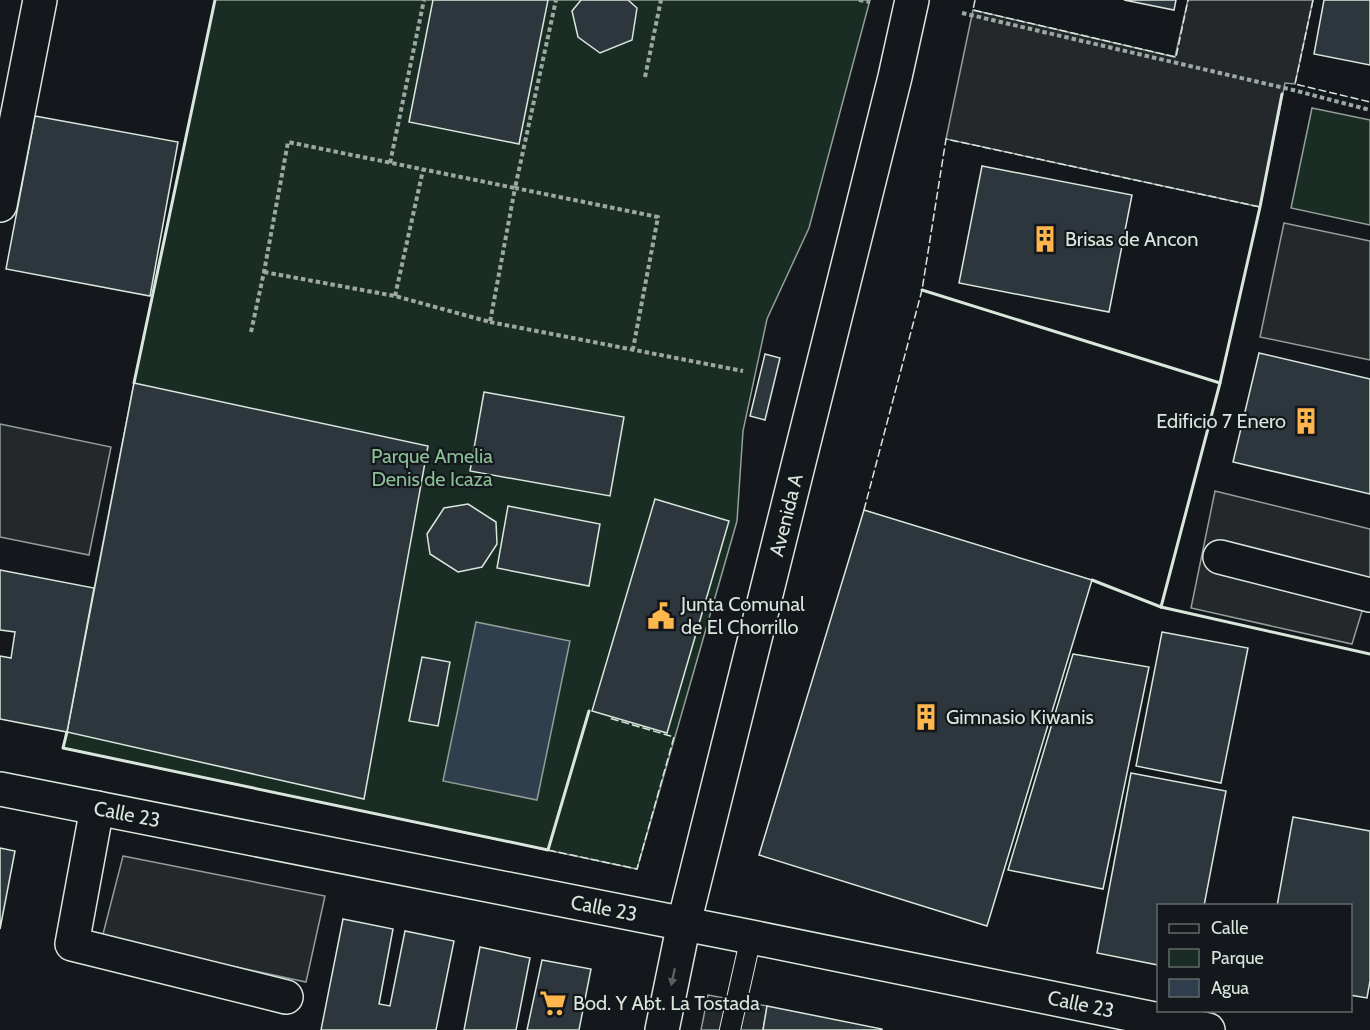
<svg xmlns="http://www.w3.org/2000/svg" width="1370" height="1030" viewBox="0 0 1370 1030" font-family="Cabin,sans-serif">
<rect width="100%" height="100%" fill="#14181c"/>
<g fill="#1a2d24" stroke="#939e99" stroke-width="1.5">
<path d="M215,0H870L809,228L767,319L743,431L737,521L637,869L63,748L134,383Z"/>
<path d="M1312,108L1370,120V225L1291,208Z"/>
</g>
<g fill="#24282b" stroke="#939e99" stroke-width="1.5">
<path d="M1188,0H1313L1295,84L1285,83L1260,207L946,139L973,10L1175,57Z"/>
<path d="M1284,223L1370,241V360L1260,337Z"/>
<path d="M0,424L111,447L89,555L0,537Z"/>
<path d="M1215,491L1370,529V585L1352,644L1191,608Z"/>
<path d="M123,856L325,896L306,982L102,938Z"/>
<path d="M708,995L767,1006L763,1030H701Z"/>
</g>
<path fill="#2f3f4d" stroke="#939e99" stroke-width="1.5" d="M476,622L570,641L537,800L443,781Z"/>
<g fill="#2c363c" stroke="#d8e6dc" stroke-width="1.5">
<path d="M433,0H548L519,144L409,122Z"/>
<path d="M581,0H628L637,8L632,40L600,53L578,37L572,11Z"/>
<path d="M1124,0H1176L1174,10Z"/>
<path d="M1324,0H1370V65L1314,54Z"/>
<path d="M35,116L178,142L150,296L6,269Z"/>
<path d="M982,166L1132,195L1109,312L959,283Z"/>
<path d="M1259,353L1370,379V494L1233,462Z"/>
<path d="M765,354L780,358L765,420L750,416Z"/>
<path d="M134,383L428,446L364,799L67,732Z"/>
<path d="M484,392L624,417L610,496L470,471Z"/>
<path d="M655,499L729,521L667,733L592,711Z"/>
<path d="M468,504L496,522L497,544L482,567L458,572L430,554L427,534L444,508Z"/>
<path d="M508,506L600,524L589,586L497,568Z"/>
<path d="M864,510L1092,580L987,926L759,855Z"/>
<path d="M0,570L94,588L67,732L0,719V656L11,658L15,632L0,630Z"/>
<path d="M1162,632L1248,648L1221,783L1136,766Z"/>
<path d="M1073,654L1149,667L1103,889L1008,870Z"/>
<path d="M422,657L450,662L438,726L409,721Z"/>
<path d="M1131,773L1226,791L1204,906H1158V965L1097,953Z"/>
<path d="M1293,817L1370,831V981L1367,998L1350,995V906H1277Z"/>
<path d="M0,848L15,851L0,929Z"/>
<path d="M343,919L393,929L379,1004L390,1006L405,931L454,941L436,1030H321Z"/>
<path d="M480,947L530,958L516,1030H464Z"/>
<path d="M542,960L591,969L579,1030H527Z"/>
<path d="M767,1006L882,1029V1030H763Z"/>
</g>
<g fill="none" stroke-linecap="round" stroke-linejoin="round">
<defs>
<path id="service" d="M730,1030L751,937"/>
<g id="minor">
<path d="M0,205L40,0"/>
<path d="M1220,557L1370,595"/>
<path d="M0,789L751,937L1208,1030"/>
<path d="M97,808L72,944L286,997"/>
</g>
<path id="tertiary" d="M662,1030L684,923L895,77L912,0"/>
</defs>
<use href="#service" stroke="#d8e6dc" stroke-width="22"/>
<use href="#minor" stroke="#d8e6dc" stroke-width="36"/>
<use href="#tertiary" stroke="#d8e6dc" stroke-width="36"/>
<g stroke="#9da8a2" stroke-width="4" stroke-dasharray="4.5 3" stroke-linecap="butt">
<path d="M859,0L870,2"/>
<path d="M962,13L1293,90L1370,110"/>
<path d="M645,77L661,0"/>
<path d="M390,163L424,0"/>
<path d="M264,272L395,296L490,322L515,188L658,217L633,349"/>
<path d="M395,296L423,170"/>
<path d="M490,322L743,371"/>
<path d="M251,332L264,272L288,142L515,188L556,0"/>
</g>
<use href="#service" stroke="#14181c" stroke-width="20"/>
<use href="#minor" stroke="#14181c" stroke-width="33"/>
<use href="#tertiary" stroke="#14181c" stroke-width="33"/>
<g stroke="#d8e6dc" stroke-width="1.5" stroke-dasharray="8 3" stroke-linecap="butt">
<path d="M975,0L973,10L1176,57L1188,0"/>
<path d="M1313,0L1295,84L1370,102"/>
<path d="M864,510L922,290L946,139L1260,207"/>
<path d="M548,850L637,869L674,737L609,718"/>
</g>
<g stroke="#d8e6dc" stroke-width="3">
<path d="M1282,94L1260,207L1220,383L1161,607L1370,654"/>
<path d="M922,290L1220,383"/>
<path d="M134,383L215,0"/>
<path d="M1092,580L1161,607"/>
<path d="M67,732L63,748L548,850L589,711"/>
</g>
</g>
<defs><path id="oneway-solid" d="M-6-.8H1V-3.2L6.5 0L1 3.2V.8H-6Z" transform="scale(1.5)"/></defs>
<use fill="#59605f" href="#oneway-solid" transform="translate(673 977) rotate(102)"/>
<defs>
<symbol id="building-bare" viewBox="-9 -9 18 18"><path d="M-4-6H4V6H1V3H-1V6H-4ZM-2.5-4.3h1.7v1.8h-1.7ZM.8-4.3h1.7v1.8H.8ZM-2.5-1h1.7V.8h-1.7ZM.8-1h1.7V.8H.8Z" fill="#ffb74d" stroke="#14181c" stroke-width="2.5" paint-order="stroke"/></symbol>
<symbol id="civic-bare" viewBox="-9 -9 18 18"><path d="M-.6-6.5H3V-4.5H.6V-3L4-1V1h2V6H-6V1h2V-1L-.6-3ZM-1.2 2.5V6h2.4V2.5Z" fill="#ffb74d" stroke="#14181c" stroke-width="2.5" paint-order="stroke"/></symbol>
<symbol id="supermarket-bare" viewBox="-9 -9 18 18"><path d="M-6-5.5h2.5l.6 2H6L4.5 2H-2.5L-4.4-4H-6ZM-1.5 3.2a1.3 1.3 0 1 0 .1 0ZM3 3.2a1.3 1.3 0 1 0 .1 0Z" fill="#ffb74d" stroke="#14181c" stroke-width="2.5" paint-order="stroke"/></symbol>
</defs>
<g fill-rule="evenodd">
<use href="#building-bare" x="1026" y="220" width="38" height="38"/>
<use href="#building-bare" x="1287" y="402" width="38" height="38"/>
<use href="#civic-bare" x="642" y="597" width="38" height="38"/>
<use href="#building-bare" x="907" y="698" width="38" height="38"/>
<use href="#supermarket-bare" x="534" y="984" width="38" height="38"/>
</g>
<g text-anchor="middle" stroke-width="4.5" stroke-linejoin="round" paint-order="stroke">
<g font-size="20" fill="#d8e6dc" stroke="#14181c" text-anchor="start">
<text x="1065" y="246">Brisas de Ancon</text>
<text x="1286" y="428" text-anchor="end">Edificio 7 Enero</text>
<text x="681" y="611">Junta Comunal<tspan x="681" dy="23">de El Chorrillo</tspan></text>
<text x="946" y="724">Gimnasio Kiwanis</text>
<text x="573" y="1010">Bod. Y Abt. La Tostada</text>
</g>
<g font-size="20" fill="#8ac095" stroke="#14181c">
<text x="432" y="463">Parque Amelia<tspan x="432" dy="23">Denis de Icaza</tspan></text>
</g>
<g font-size="20" fill="#d8e6dc" stroke="#14181c">
<text transform="translate(786 515) rotate(-76)" y="7">Avenida A</text>
<text transform="translate(127 814) rotate(11)" y="7">Calle 23</text>
<text transform="translate(604 908) rotate(11)" y="7">Calle 23</text>
<text transform="translate(1081 1004) rotate(12)" y="7">Calle 23</text>
</g>
</g>
<rect x="1157" y="904" width="195" height="108" fill="#14181c" stroke="#626a69" stroke-width="1.5"/>
<rect x="1169" y="924" width="30" height="9" fill="#14181c" stroke="#626a69" stroke-width="1.5"/>
<text x="1211" y="934" font-size="18" fill="#d8e6dc">Calle</text>
<rect x="1169" y="949" width="30" height="18" fill="#1a2d24" stroke="#626a69" stroke-width="1.5"/>
<text x="1211" y="964" font-size="18" fill="#d8e6dc">Parque</text>
<rect x="1169" y="979" width="30" height="18" fill="#2f3f4d" stroke="#626a69" stroke-width="1.5"/>
<text x="1211" y="994" font-size="18" fill="#d8e6dc">Agua</text>
</svg>
